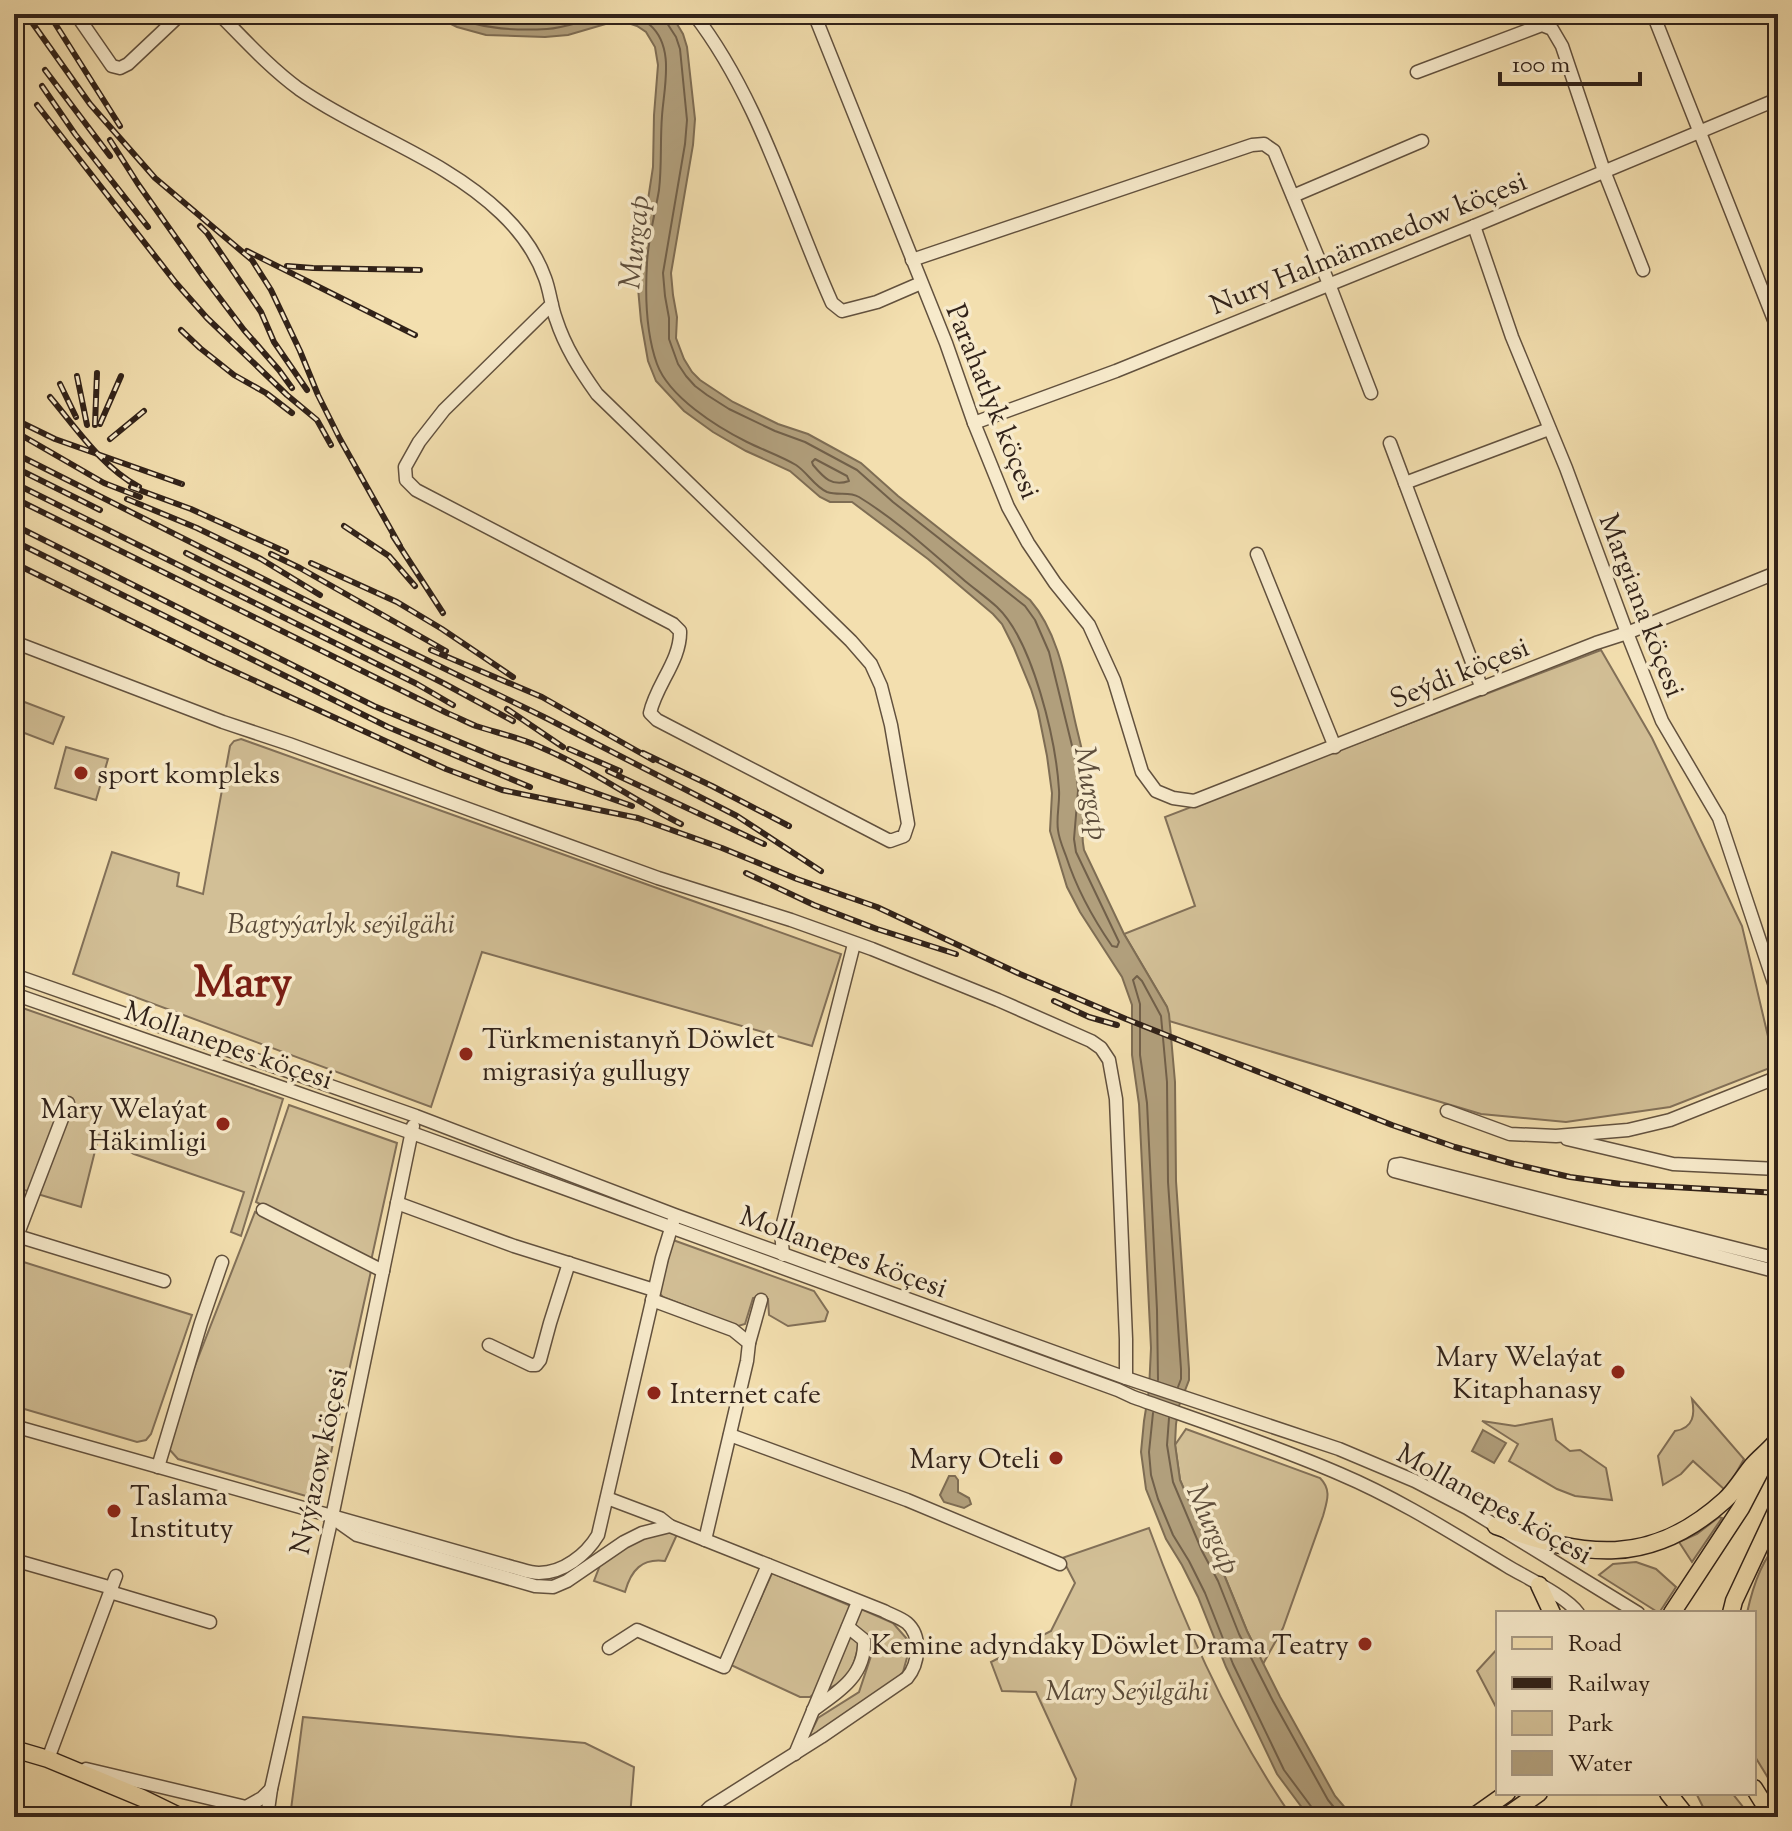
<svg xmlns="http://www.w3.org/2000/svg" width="1792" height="1831" viewBox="0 0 1792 1831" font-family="'Sorts Mill Goudy',serif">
<rect width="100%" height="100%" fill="#f3dfaf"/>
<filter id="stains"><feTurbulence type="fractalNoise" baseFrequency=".0025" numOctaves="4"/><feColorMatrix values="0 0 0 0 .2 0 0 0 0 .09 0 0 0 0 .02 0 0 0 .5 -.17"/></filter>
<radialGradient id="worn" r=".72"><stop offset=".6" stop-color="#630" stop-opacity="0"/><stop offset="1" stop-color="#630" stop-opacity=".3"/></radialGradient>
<g fill="#d2bf96" stroke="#827058" stroke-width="2">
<path d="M1601,650L1652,738L1742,926L1775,1066L1670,1107L1566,1122L1481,1114L1169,1021L1167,1007L1124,934L1195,906L1165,817Z"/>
<path d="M14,698L64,717L53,744L14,729Z"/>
<path d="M241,739L841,954L812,1046L482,952L431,1107L73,974L112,852L179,873L177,886L203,894L230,746L234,741Z"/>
<path d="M66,747L108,759L96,800L55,788Z"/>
<path d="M14,1005L283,1099L241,1236L231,1232L244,1192L134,1154L99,1135L81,1207L14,1187Z"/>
<path d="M289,1105L397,1143L371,1261L256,1202Z"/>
<path d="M255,1212L371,1271L323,1489L317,1496H306L178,1459L169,1449L166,1440Z"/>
<path d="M673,1240L814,1291L828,1312L825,1321L788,1326L769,1315L768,1299L761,1296L753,1298L745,1324L738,1326L663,1297L659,1293Z"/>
<path d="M14,1259L192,1315L151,1434L146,1440L137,1442L14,1406Z"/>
<path d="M1692,1399L1744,1459L1726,1491L1693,1461L1681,1474L1663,1485L1658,1456L1675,1431C1694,1428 1695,1414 1692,1399Z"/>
<path d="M1552,1419L1556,1440L1570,1451L1580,1450L1606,1468L1612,1500L1575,1496L1557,1489L1509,1461L1518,1444L1482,1421L1515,1426Z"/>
<path d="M1186,1429L1320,1478C1332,1490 1327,1501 1323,1516L1283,1628L1263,1664L1247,1631L1225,1577L1209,1548L1180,1480L1175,1445Z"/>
<path d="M1719,1517L1722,1518L1692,1562L1679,1542L1697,1534Z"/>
<path d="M1149,1528C1186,1629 1231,1729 1292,1817H1069L1076,1779L1036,1692L1002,1691L991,1662L1051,1631L1075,1583L1062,1558Z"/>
<path d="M679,1530L665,1561C642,1558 631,1570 625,1592L594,1581L604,1555L624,1542Z"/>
<path d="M1778,1544V1794L1754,1755V1613H1747C1752,1590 1761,1560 1778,1544Z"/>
<path d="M1636,1562L1656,1569L1676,1587L1659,1613L1599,1575L1613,1564Z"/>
<path d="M772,1573L851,1606L815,1693L810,1697H800L731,1665Z"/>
<path d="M861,1609L893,1623L907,1639L908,1654L903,1672L890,1687L808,1738L818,1718L859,1692L876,1641L853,1630Z"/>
<path d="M849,1637L858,1641C859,1650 852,1671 845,1678C842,1683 833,1686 828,1689Z"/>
<path d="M1498,1648V1711L1477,1671Z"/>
<path d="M303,1717L585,1743L634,1767L630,1817H290Z"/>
<path d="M1696,1793H1732L1751,1817H1708Z"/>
</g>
<g fill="#b19f7c" stroke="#7e6d54" stroke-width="2">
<path d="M431,14H671L683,34L687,47L695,119L693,145L671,273L673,295L677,317L676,338L684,359L692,372L700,380L733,402L778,424L808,434L861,463L898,496L1030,600C1058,632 1066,681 1075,721C1079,739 1085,758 1086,776C1088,801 1079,826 1084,850L1124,934L1167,1007L1169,1014L1175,1082L1176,1181L1189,1369V1380L1179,1406L1176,1424L1175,1444L1180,1480L1209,1548L1225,1577L1247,1631L1280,1697L1335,1796L1353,1817H1309L1277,1774L1226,1667L1198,1597L1182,1565L1166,1539L1146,1489L1141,1452L1144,1421L1149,1390L1151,1348L1139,1104L1132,1055V1005L1122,977L1080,912L1067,887L1050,831L1052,793L1047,756L1038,711L1031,689L1014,648L1002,624L993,614L928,559L852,502H830L820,497L790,471L746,451L713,432L684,411L656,381L648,361L641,321L638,288L639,259L653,167L654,115L658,65L655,47L646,32L637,26L625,22L609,23L568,35L545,37L486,35L457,27Z"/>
<path d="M1483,1430L1506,1443L1494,1463L1472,1451Z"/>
<path d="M949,1476H955L958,1480V1492L969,1498L971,1504L964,1508L944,1502L940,1495Z"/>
</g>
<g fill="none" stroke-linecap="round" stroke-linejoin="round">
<g stroke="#71604a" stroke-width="2">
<path d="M448,14C478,29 513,31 547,29C580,27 623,0 650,25C675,47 664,87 662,116C660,141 662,165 659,190C655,214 648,239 647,263C645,296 646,333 657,364C669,397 717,427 747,442C763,450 781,456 796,465C808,473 814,486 827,492C838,496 849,491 859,497C898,521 931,552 965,581C976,590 987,598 997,607C1033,641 1056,741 1059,790C1060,803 1056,817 1058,830C1059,839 1063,848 1066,856C1077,890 1092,917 1112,946L1117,947L1119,942L1076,852L1074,839L1078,791L1076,762L1049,652L1035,620L1025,606L893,502L857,470L805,442L775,431L729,409L707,395L695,386L686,376L678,364L669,339V318L665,296L663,273L685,144L687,120L680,49L676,37L665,20V14"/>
<path d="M473,14C505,22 545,22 577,14"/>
<path d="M815,459L847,476L849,481C832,487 824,478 813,465L812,462Z"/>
<path d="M1158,1380L1157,1310L1147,1103L1140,1055V1004L1133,980L1137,976L1142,981L1161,1016L1167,1082L1168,1182L1181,1369V1379L1178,1387"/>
<path d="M1153,1413L1149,1452L1151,1475L1158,1499L1173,1535L1189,1561L1205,1593L1233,1664L1284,1770L1313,1809L1315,1817"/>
<path d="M1169,1418L1167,1445L1173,1482L1202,1551L1218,1581L1239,1634L1273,1701L1328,1800L1342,1817"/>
</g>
<defs>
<g id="minor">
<path d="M76,14L112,66L120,68L128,64L181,14"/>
<path d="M219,14C245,40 269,67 299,89C364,134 444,158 501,213C520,231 536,253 545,278C550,291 551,306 556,319C565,347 580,370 597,394L851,641L871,664L881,686L891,725L908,824L904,836L890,841L657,720L650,713C656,685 681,660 680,631L673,624L416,490L406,480L405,467L419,442L444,410L552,304"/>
<path d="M694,14C759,98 789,207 832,303L842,311L877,302L921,283"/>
<path d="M814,14L946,343L974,423L1008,507L1028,543L1055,583L1089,625L1114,680L1142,772L1156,791L1173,798L1194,801L1596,643L1627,633L1778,572"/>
<path d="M1653,14L1778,330"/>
<path d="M1417,72L1542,25L1552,29L1562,46L1604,171L1643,270"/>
<path d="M1293,196L1422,141"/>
<path d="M1474,226L1512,337L1566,468L1627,633L1662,721L1719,818L1778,995"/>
<path d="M912,260L1252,145L1264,144L1274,151L1329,284L1371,393"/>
<path d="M974,423L1116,371L1474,226L1778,99"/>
<path d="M1390,443L1482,689"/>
<path d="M1405,483L1549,429"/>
<path d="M1257,554L1335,747"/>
<path d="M14,642L223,722L289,744L658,878L791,920L872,949L998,1000L1091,1041L1101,1048L1109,1060L1116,1099L1126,1339V1378"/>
<path d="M14,975L416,1116L675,1215L1126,1378L1339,1449L1415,1481L1467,1508L1638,1613"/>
<path d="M14,994L412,1133L1118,1390L1133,1397C1203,1422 1273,1445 1340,1474C1399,1499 1452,1533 1507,1566C1525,1577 1566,1596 1578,1613"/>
<path d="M1447,1111L1510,1134L1556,1136L1628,1130L1670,1120L1778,1077"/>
<path d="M1567,1139L1673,1164L1778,1169"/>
<path d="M397,1203L514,1246L654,1290"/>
<path d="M263,1210L383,1271"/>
<path d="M14,1235L164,1281"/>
<path d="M17,1236L68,1103"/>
<path d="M783,1255L781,1231L854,944"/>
<path d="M1778,1259L1401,1164L1395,1165L1394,1171L1778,1272"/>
<path d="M652,1300L733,1330L749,1343L747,1361L705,1540"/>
<path d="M749,1343L761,1300"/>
<path d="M489,1345L531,1365H536L540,1360L550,1323L569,1263"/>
<path d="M14,1426L512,1567C521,1569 530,1573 539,1573C563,1573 586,1555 598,1535L662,1258L673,1222"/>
<path d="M730,1435L907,1500L1060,1564"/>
<path d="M158,1467L201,1323L222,1262"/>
<path d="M607,1498L660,1518L670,1526L884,1611C891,1615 901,1618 907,1623C922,1636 919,1664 907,1678L821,1737L710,1807L700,1817"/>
<path d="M340,1523L357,1535L535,1586L553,1587L567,1581L624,1542L642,1533L670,1526"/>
<path d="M14,1560L112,1588"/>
<path d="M110,1592L210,1622"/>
<path d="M609,1648L637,1630L724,1667L768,1565"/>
<path d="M813,1710C839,1692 866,1675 864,1640L848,1627"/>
<path d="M795,1754L858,1602"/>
<path d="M53,1760L48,1759L116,1576"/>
<path d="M86,1769L246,1807L262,1798L271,1789"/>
<path d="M267,1817L271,1789L332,1517L413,1126"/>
</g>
<g id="major">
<path d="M1496,1526C1584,1557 1650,1568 1725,1500C1736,1490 1743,1477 1752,1466C1759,1458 1767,1452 1774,1444"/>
<path d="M1539,1585L1552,1613"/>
<path d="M1672,1613L1741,1508L1766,1460"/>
<path d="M1731,1613L1734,1601L1778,1507"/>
<path d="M14,1749L48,1759L142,1798L181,1817"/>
<path d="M1754,1788L1772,1817"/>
<path d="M1668,1793L1687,1817"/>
<path d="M1473,1817L1507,1793"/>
<path d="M1505,1817L1539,1793"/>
</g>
</defs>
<use href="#minor" stroke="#62513e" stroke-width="15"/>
<use href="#major" stroke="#312219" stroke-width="19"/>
<use href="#minor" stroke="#f7eacb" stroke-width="12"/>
<use href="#major" stroke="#f3dfaf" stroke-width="16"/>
<defs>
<g id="rail">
<path d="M26,14L90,104L155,178L252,260L271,290L300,351L318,395L340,439L400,546"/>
<path d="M49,14L120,126"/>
<path d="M45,70L110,156"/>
<path d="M42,86L75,134L148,227"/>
<path d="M37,105L176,283L207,318L287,395L317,420L331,445"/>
<path d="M110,140L138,184L203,276L244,330L279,370L292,388"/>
<path d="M200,226L207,233L261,312L274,342L307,390"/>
<path d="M247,251L415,335"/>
<path d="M287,266L313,268L420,270"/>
<path d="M181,330L200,348L234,375L266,393L292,413"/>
<path d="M77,376L87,425"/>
<path d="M60,384L76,417"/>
<path d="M50,397C77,429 101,466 139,487"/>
<path d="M14,419L55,439L182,484"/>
<path d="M100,424L121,376"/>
<path d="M95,425L97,373"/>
<path d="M14,431L104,483L140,497"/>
<path d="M110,439L144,411"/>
<path d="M14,453L359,627L546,718L737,816L821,871"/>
<path d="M14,467L100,510"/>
<path d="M14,483L417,684L453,705"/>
<path d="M131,487L191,509L286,552"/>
<path d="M14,498L447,713C457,717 466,722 476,726C497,733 519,737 540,747C590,768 633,800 681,824"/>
<path d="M127,499L197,528L261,559L320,595"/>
<path d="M14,525L374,706L498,758L632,806"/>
<path d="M344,526L389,556L415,586"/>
<path d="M393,536L443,613"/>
<path d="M14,541L388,727L530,787"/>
<path d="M186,553L445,684L513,721"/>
<path d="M271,554L300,568L446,651"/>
<path d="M14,563L212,661L446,769L502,790L638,818L722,848L797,879L877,907L1020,974L1126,1019L1392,1125L1455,1147L1514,1164L1570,1177L1621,1184L1778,1193"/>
<path d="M311,563L397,602L442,629L513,677"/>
<path d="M431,650L542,697L653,760"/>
<path d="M507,709L563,747"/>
<path d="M569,749L620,771"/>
<path d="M643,753L712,786L789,826"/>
<path d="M608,771L764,844"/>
<path d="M746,873L814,905L877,929L956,954"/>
<path d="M1054,1001L1089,1017L1117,1025"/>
</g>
</defs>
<use href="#rail" stroke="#312219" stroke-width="6"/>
<use href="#rail" stroke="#f7eacb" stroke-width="3" stroke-dasharray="9" stroke-linecap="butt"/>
</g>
<g fill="#8f2418" stroke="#f7eacb" stroke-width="3">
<circle cx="81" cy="773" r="8"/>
<circle cx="466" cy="1054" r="8"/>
<circle cx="223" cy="1124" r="8"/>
<circle cx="1618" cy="1372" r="8"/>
<circle cx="654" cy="1393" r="8"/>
<circle cx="1056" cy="1458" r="8"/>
<circle cx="114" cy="1511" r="8"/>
<circle cx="1365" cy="1644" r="8"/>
</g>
<g text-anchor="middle" stroke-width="7" stroke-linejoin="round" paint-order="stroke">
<g font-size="28" fill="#312219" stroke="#f7eacb">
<text transform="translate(1368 242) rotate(-22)" y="10">Nury Halmämmedow köçesi</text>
<text transform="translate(994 401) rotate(68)" y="10">Parahatlyk köçesi</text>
<text transform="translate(1643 605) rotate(69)" y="10">Margiana köçesi</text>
<text transform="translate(1459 672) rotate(-22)" y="10">Seýdi köçesi</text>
<text transform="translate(229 1044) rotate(19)" y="10">Mollanepes köçesi</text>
<text transform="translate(844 1251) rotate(20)" y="10">Mollanepes köçesi</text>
<text transform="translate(318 1461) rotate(-78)" y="10">Nyýazow köçesi</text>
<text transform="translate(1495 1503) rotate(29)" y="10">Mollanepes köçesi</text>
</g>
<g font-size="28" fill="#312219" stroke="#f7eacb" text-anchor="start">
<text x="97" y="783">sport kompleks</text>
<text x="482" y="1048">Türkmenistanyň Döwlet<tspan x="482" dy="32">migrasiýa gullugy</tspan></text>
<text x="207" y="1118" text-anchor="end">Mary Welaýat<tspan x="207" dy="32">Häkimligi</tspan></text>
<text x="1602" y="1366" text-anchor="end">Mary Welaýat<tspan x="1602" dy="32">Kitaphanasy</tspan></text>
<text x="670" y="1403">Internet cafe</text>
<text x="1040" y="1468" text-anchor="end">Mary Oteli</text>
<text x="130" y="1505">Taslama<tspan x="130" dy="32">Instituty</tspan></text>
<text x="1349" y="1654" text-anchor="end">Kemine adyndaky Döwlet Drama Teatry</text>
</g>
<g font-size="28" font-style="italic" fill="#594938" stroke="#f7eacb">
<text x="341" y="933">Bagtyýarlyk seýilgähi</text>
<text x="1127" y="1700">Mary Seýilgähi</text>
</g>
<g font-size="30" font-style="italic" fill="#5e4e3c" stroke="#f7eacb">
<text transform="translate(634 242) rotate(-84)" y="10">Murgap</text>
<text transform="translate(1092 793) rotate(81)" y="10">Murgap</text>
<text transform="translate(1214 1529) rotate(67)" y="10">Murgap</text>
</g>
<g font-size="44" font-weight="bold" fill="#7a1f14" stroke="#f7eacb">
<text x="243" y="996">Mary</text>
</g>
</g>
<rect width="1792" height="1831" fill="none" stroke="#f3dfaf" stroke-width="48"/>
<rect x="16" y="16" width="1760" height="1799" fill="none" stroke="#312219" stroke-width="4"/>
<rect x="24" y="24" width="1744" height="1783" fill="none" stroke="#312219" stroke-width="2"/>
<rect x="1496" y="1611" width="260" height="184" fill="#f7eacb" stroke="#a89a84" stroke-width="2"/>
<rect x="1512" y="1637" width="40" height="12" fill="#f3dfaf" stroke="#a89a84" stroke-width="2"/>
<text x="1568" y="1651" font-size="24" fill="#312219">Road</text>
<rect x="1512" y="1677" width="40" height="12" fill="#312219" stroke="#a89a84" stroke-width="2"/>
<text x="1568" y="1691" font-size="24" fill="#312219">Railway</text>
<rect x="1512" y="1711" width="40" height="24" fill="#d2bf96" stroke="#a89a84" stroke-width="2"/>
<text x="1568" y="1731" font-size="24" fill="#312219">Park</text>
<rect x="1512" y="1751" width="40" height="24" fill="#b19f7c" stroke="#a89a84" stroke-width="2"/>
<text x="1568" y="1771" font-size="24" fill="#312219">Water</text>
<path d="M1500 72v12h140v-12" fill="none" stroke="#312219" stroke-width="4"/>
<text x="1512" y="72" font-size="24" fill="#312219" stroke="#f7eacb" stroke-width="6" paint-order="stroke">100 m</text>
<rect width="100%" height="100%" filter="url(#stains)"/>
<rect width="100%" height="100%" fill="url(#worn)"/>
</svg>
